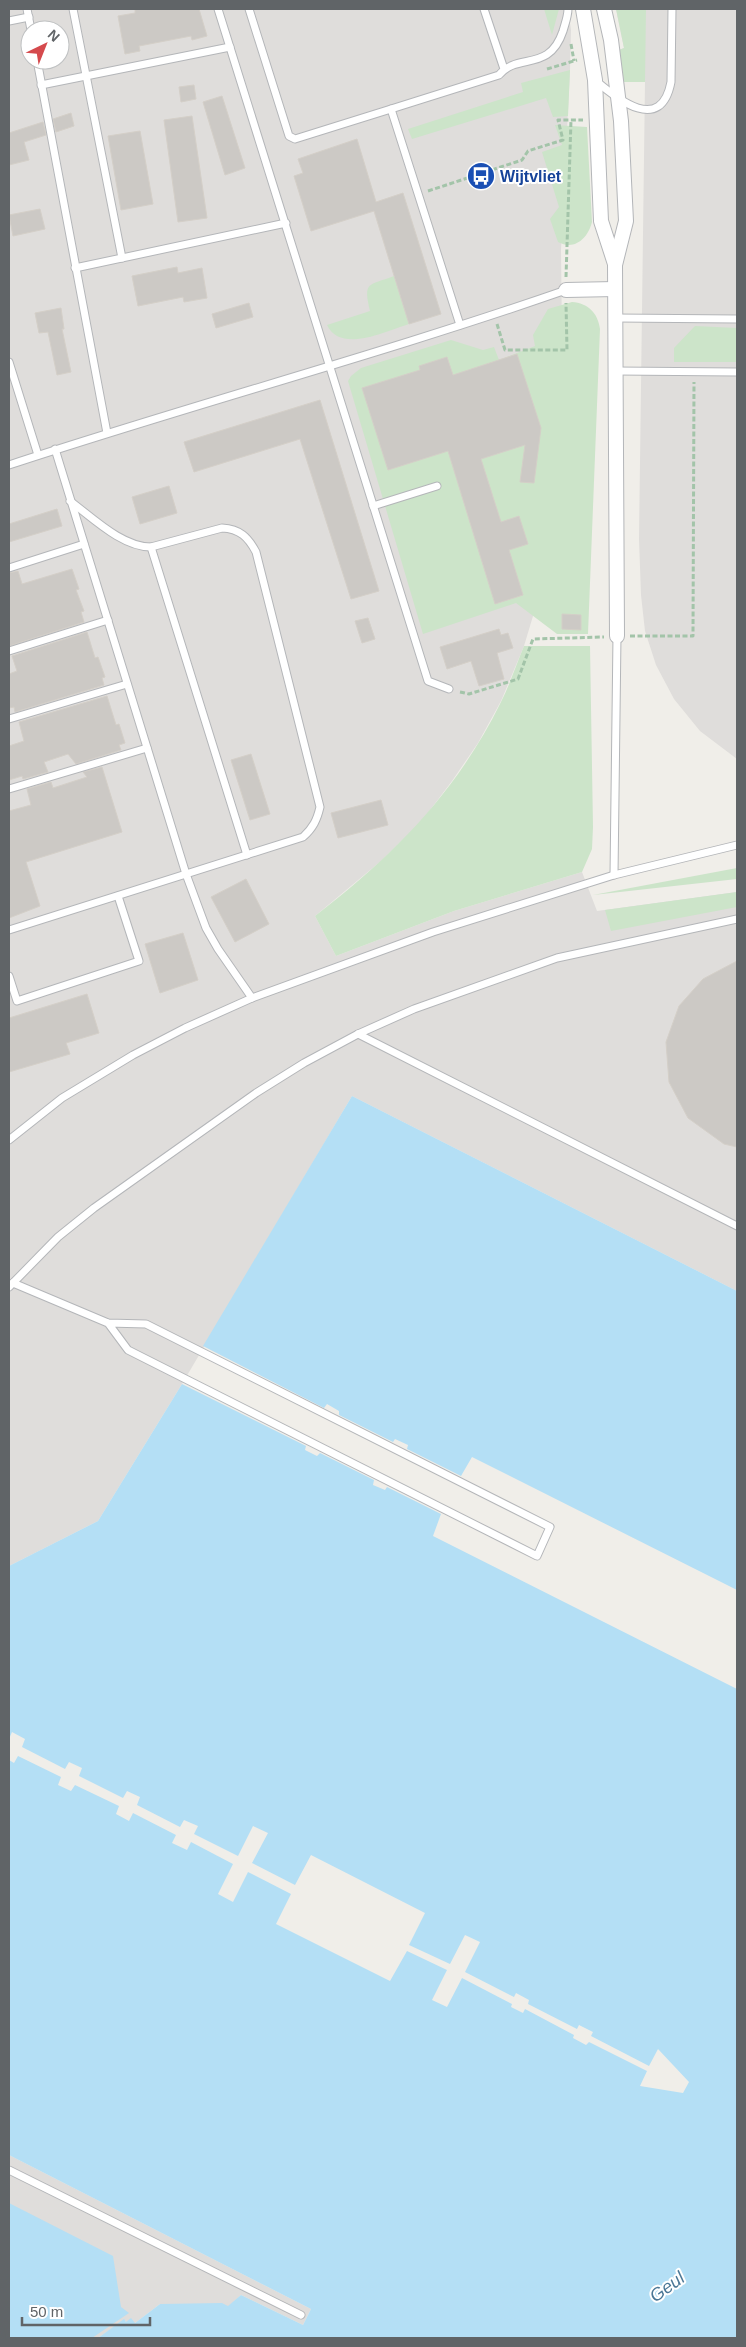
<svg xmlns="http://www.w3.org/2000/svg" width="746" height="2347" viewBox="0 0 746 2347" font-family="Arial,sans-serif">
<rect width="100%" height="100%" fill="#f0eee9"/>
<g fill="#dfdddb" fill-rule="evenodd">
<path d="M9,9H568L571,30L570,70L561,250L562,337L543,567L533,616L524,646L501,701L478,743L452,781L421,822L381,861L315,916L336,956L454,911L582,872L597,911L737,892V1291L352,1096L182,1384L98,1521L9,1566ZM30,30H60V60H30Z"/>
<path d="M616,9H737V759L700,731L674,699L656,665L645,631L641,595L639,539L645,82H624L619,50L624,48Z"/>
<path d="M9,2155L311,2309L303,2325L241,2295L228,2307L160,2304L135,2323L126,2322L124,2320L98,2338H9Z"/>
</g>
<g fill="#cce4c9">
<path d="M544,9H559L552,35Z"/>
<path d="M616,9H646L645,82H624L619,50L624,48Z"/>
<path d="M570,70L568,116L553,117L546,98L412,139L408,129L523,92L521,83Z"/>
<path d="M555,125L587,127L592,222C588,238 575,251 558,242L550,219L559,207L542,152L562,145Z"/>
<path d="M394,276L409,324C386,331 341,354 327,325L370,311C363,281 368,286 394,276Z"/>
<path d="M572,302C588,303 598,313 600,329L588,634H557L516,603L423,634L348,381L351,376L361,368L451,340L483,350L494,347L499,360L535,346L533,335L548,309Z"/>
<path d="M695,326L737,328V362H674V348Z"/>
<path d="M524,646H590L593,827L592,849L582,872L454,911L336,956L315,916C394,855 456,793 501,702C510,684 516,665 524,646Z"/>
<path d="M737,868V879L593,895Z"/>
<path d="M737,892V907L611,931L605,910Z"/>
</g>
<g fill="#b4dff5">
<path d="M352,1096L737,1291V1590L472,1457L461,1476L407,1449L408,1445L395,1439L393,1442L339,1415V1411L327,1404L324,1408L203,1346Z"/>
<path d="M182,1384L306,1446L305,1450L317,1456L320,1453L374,1480L373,1485L385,1490L387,1487L441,1514L433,1536L737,1689V2338H98L124,2319L126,2322L131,2318L135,2323L160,2304L222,2303L228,2306L241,2295L303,2325L311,2309L9,2155V1566L98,1521Z"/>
<path d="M9,2203L113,2256L121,2307L129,2313L92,2338H9Z"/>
</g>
<path fill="#f0eee9" d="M12,1732L25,1739L22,1747L65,1769L69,1762L82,1768L79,1776L123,1798L127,1791L140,1797L137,1805L180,1827L184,1820L198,1826L194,1834L238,1856L253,1826L268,1833L252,1863L295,1885L311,1855L425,1913L409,1945L450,1964L465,1935L480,1942L465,1972L514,1997L516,1993L529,2000L528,2004L577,2029L579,2025L593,2032L591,2036L649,2066L658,2049L689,2082L683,2093L640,2086L647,2071L589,2042L586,2045L573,2038L574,2035L525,2009L523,2013L511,2007L512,2004L462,1978L447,2007L432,2000L447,1970L407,1951L390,1981L276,1924L291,1894L248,1872L233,1902L218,1894L233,1864L191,1842L187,1850L172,1843L176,1835L133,1813L129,1821L116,1814L119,1806L75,1785L71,1791L58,1785L61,1777L18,1756L14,1763L9,1760V1739Z"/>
<g fill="#ccc9c5" stroke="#d4cfc8">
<path d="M135,9H199L207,36L192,40L191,36L139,46L140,51L125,54L118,16L135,13Z"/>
<path d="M194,85L196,99L181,102L179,87Z"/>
<path d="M222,96L245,168L225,175L203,102Z"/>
<path d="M71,113L74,126L56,132L53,119Z"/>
<path d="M192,116L207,218L178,222L164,120Z"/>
<path d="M43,122L46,135L24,142L29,160L9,165V133Z"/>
<path d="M140,131L153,204L121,210L108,136Z"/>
<path d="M357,139L376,202L403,193L441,314L409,324L374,211L311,231L294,176L303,173L298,159Z"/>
<path d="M40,209L45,229L13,236L9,215Z"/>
<path d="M177,267L178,273L202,268L207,298L184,302L183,297L138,306L132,276Z"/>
<path d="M249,303L253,317L216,328L212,314Z"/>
<path d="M61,308L64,329H62L71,372L57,375L48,332L39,333L35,313Z"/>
<path d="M517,354L541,428L534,483L520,482L525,445L481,459L501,522L519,516L528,544L509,550L523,595L495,604L448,451L388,470L362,388L420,370L419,366L447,357L453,375Z"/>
<path d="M320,400L379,591L351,599L300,439L194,472L184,442Z"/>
<path d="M169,486L177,513L140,524L132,497Z"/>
<path d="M57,509L62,526L9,542V524Z"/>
<path d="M72,569L79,589L76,590L84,611L81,612L84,622L9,646V573L18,571L22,584Z"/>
<path d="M562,614L581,615V630L562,629Z"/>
<path d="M368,618L375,639L362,643L355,621Z"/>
<path d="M499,629L501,635L508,633L513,648L497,653L504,679L479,686L471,661L447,669L440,647Z"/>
<path d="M87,632L95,658L98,657L105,677L102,678L104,685L15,712L14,707L9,708V674L17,671L12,656Z"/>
<path d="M107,696L116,725L119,724L125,743L119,745L121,750L76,764L68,754L44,762L48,772L23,779L22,776L9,780V746L24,741L19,722Z"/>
<path d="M251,754L270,814L250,820L231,760Z"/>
<path d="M102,767L122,832L26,862L40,906L9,918V811L31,805L27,789L51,782L53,788L87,777L83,772Z"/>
<path d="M381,800L388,825L338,838L331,813Z"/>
<path d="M246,879L269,924L235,942L211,897Z"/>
<path d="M183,933L198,980L160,993L145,944Z"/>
<path d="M737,961V1147L724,1144L688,1118L669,1082L666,1042L679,1006L703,979Z"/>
<path d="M87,994L99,1033L66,1043L70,1054L9,1072V1018Z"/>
</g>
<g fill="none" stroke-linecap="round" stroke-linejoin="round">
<defs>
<g id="lane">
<path d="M27,9L31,30"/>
<path d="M73,9L122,258"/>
<path d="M218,9L428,681L449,689"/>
<path d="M249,9L289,136L295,139L391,109"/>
<path d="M484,9L504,69"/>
<path d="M9,21L29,17"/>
<path d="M37,60L107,433"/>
<path d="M595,80C618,100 661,134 671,82L672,9"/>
<path d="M41,85L230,47"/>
<path d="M75,268L286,223"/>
<path d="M616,318L737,319"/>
<path d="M460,325L391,109L499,75C518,52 549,73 563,31C565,24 568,16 568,9"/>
<path d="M9,362L38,455"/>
<path d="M616,371L737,372"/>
<path d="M55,449L186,874L206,928L218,949L252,998"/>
<path d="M9,465C194,404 382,354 566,290"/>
<path d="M373,506L437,486"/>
<path d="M151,547L247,855"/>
<path d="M9,568L84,544"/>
<path d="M9,651L108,620"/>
<path d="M9,719L127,684"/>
<path d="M9,789L147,748"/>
<path d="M614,875L617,636"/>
<path d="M9,930L303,837C313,828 317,820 320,807L256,552C248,537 240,529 222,528L151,547C122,547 93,518 70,501"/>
<path d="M9,976L17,1001L139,961L118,896"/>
<path d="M358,1034L737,1226"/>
<path d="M9,1140L62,1098L133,1055L185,1028L252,998L433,932L614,875L737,845"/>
<path d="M13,1283L108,1323L146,1324L550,1527L537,1556L128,1350L108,1323"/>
<path d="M9,1287L58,1237L94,1208L256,1093L304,1063L358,1034L414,1009L557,958L737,919"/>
<path d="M9,2170L301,2315"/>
</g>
<g id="street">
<path d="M583,9L595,80L601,221L615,264"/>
<path d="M604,9L611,40L621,121L626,221L615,265L617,636"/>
<path d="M566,290L615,289"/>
</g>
</defs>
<use href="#lane" stroke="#b4b6b9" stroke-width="9"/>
<use href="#street" stroke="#b4b6b9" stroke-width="16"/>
<g stroke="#a3c4a9" stroke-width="3" stroke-dasharray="5 2.5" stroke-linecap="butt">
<path d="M571,44L574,61"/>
<path d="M547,69L577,60"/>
<path d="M428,191L522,160L528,151L563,140L558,120H583"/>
<path d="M566,277L571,120"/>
<path d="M497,324L505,350H567L566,303"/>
<path d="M630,636H693L694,382"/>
<path d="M460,692L469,694L518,679L533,639L604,637"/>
</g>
<use href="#lane" stroke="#fff" stroke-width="7"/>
<use href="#street" stroke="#fff" stroke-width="14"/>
</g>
<defs>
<symbol id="bus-disc" viewBox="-11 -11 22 22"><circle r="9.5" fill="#1a4fb4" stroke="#fff"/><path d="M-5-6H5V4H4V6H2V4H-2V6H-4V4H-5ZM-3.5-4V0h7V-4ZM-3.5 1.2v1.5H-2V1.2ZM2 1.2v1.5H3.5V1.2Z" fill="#fff"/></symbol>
</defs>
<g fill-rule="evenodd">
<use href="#bus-disc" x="465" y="160" width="32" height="32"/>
</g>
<g text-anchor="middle" stroke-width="4" stroke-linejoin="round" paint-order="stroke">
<g font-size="16" font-weight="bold" fill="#164399" stroke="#fff" text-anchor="start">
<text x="500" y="182">Wijtvliet</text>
</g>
<g font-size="18" font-style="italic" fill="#4a7796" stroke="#fff">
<text transform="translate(667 2287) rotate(-36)" y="6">Geul</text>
</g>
</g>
<rect width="746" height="2347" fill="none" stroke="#606467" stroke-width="20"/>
<g transform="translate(45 45) rotate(43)"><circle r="24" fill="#ffffff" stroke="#bfc1c2"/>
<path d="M0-4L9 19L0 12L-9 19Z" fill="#d54a4d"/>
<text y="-8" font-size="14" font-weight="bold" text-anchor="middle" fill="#606467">N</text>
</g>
<path d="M22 2317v8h128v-8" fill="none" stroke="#606467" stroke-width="2.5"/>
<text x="30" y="2317" font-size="15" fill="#606467" stroke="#ffffff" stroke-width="4" paint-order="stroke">50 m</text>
</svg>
